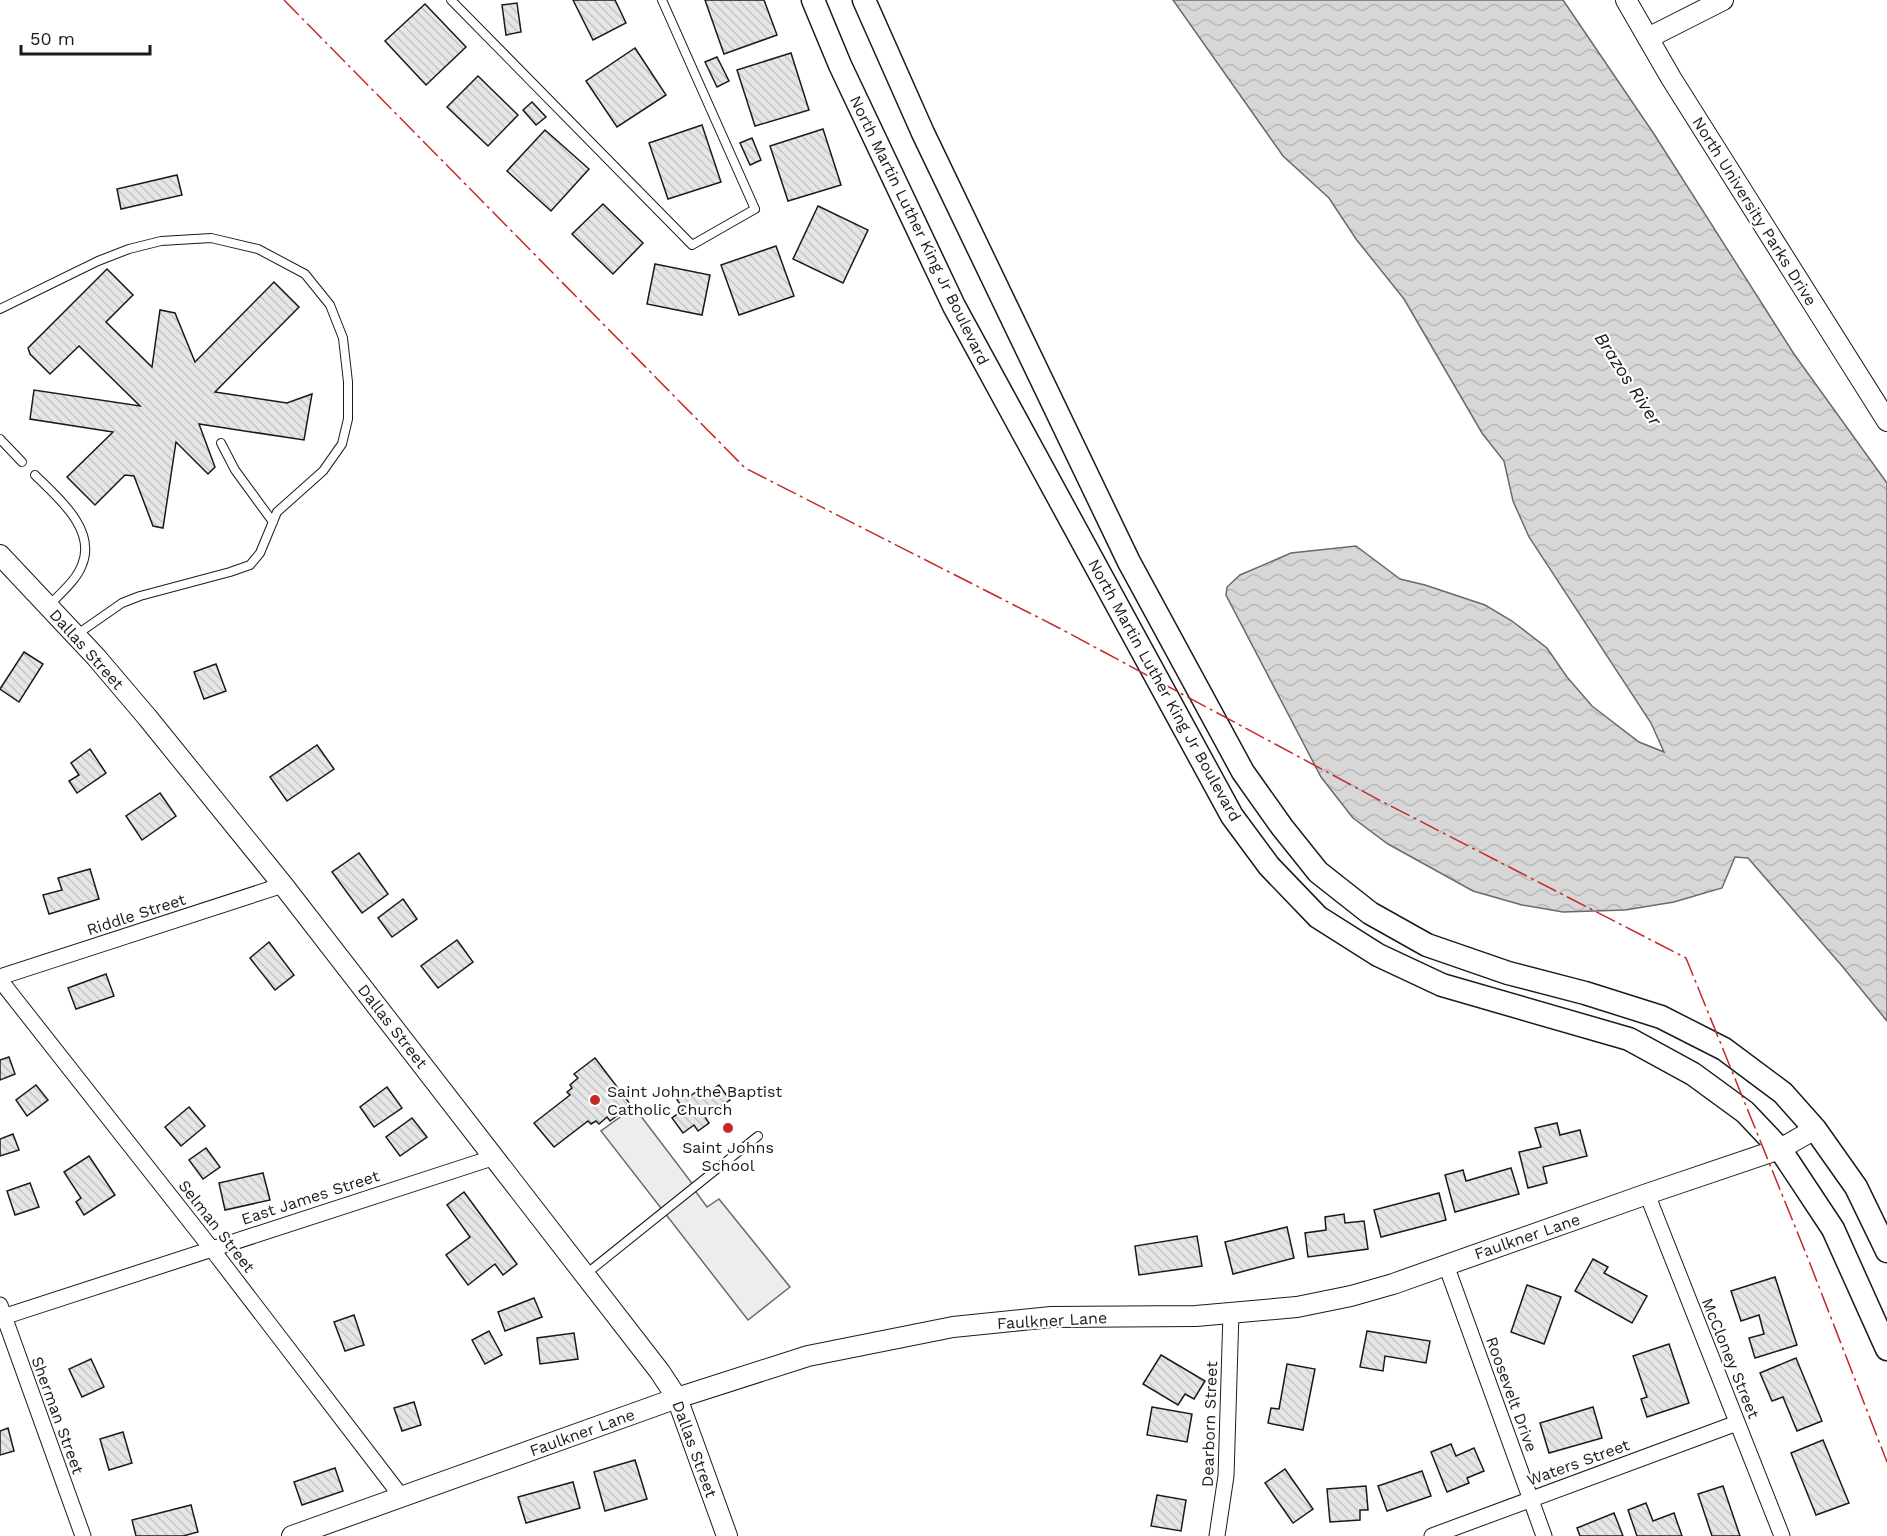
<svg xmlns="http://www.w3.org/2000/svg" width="1887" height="1536" viewBox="0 0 1887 1536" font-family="'Work Sans',sans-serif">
<defs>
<pattern id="water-waves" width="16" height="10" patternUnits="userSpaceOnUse" patternTransform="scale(1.5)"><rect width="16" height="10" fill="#d7d7d7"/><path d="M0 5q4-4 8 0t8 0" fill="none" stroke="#b8b8b8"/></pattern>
<pattern id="building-back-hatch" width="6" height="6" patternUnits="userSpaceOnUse" patternTransform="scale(1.5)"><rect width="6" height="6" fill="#e6e6e6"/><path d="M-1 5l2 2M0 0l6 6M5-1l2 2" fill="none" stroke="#c5c5c5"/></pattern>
</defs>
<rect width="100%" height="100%" fill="#fff"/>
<path fill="#ededed" stroke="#6a6a6a" stroke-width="1.5" d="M634,1107L691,1182L693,1188L707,1207L719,1199L790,1287L748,1320L601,1131Z"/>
<path fill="url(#water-waves)" stroke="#6a6a6a" stroke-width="1.5" d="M1173,0H1563L1654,134L1794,354L1887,483V1021L1842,966L1748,858L1735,857L1722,888L1674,902L1625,910L1563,912L1522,905L1473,891L1388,844L1353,818L1321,777L1226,595L1227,587L1240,575L1291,553L1356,546L1400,579L1425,585L1485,605L1512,621L1547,648L1567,677L1592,706L1639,742L1664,752L1651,723L1529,537L1513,501L1504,461L1482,433L1404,299L1356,239L1329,198L1283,156Z"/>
<g fill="url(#building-back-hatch)" stroke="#1a1a1a" stroke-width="1.5">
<path d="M573,0H615L626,23L593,40Z"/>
<path d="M705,0H764L777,35L724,54Z"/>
<path d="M517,3L521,32L506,35L502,5Z"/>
<path d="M425,4L466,47L426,85L385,41Z"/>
<path d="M635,48L666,95L617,127L586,81Z"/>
<path d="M791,53L809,110L755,126L737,70Z"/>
<path d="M717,57L729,81L717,87L705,62Z"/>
<path d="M478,76L518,115L488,146L447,107Z"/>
<path d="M532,102L546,117L536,125L523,110Z"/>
<path d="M702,125L721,182L668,199L649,143Z"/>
<path d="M823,129L841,185L788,201L770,146Z"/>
<path d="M545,130L589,169L551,211L507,171Z"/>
<path d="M752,138L761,160L750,165L740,143Z"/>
<path d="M177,175L182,195L121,209L117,189Z"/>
<path d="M603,204L643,243L613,274L572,234Z"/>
<path d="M818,206L868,230L843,283L793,259Z"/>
<path d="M776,246L794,296L739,315L721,265Z"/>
<path d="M655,264L710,275L702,315L647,304Z"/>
<path d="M107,269L133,295L106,322L152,367L160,310L175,313L195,362L274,282L299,307L215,392L287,403L312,394L304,440L199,424L215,467L208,474L176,442L163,528L153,526L134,476L125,475L95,505L67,477L113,432L30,419L34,390L140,406L79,346L50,374L30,354L28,348Z"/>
<path d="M24,652L43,664L19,702L0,689Z"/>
<path d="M216,664L226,691L204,699L194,672Z"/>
<path d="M317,745L334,769L287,801L270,777Z"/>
<path d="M90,749L106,773L77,793L69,781L79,775L71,763Z"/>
<path d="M160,793L176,816L142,840L126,816Z"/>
<path d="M359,853L388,894L362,913L332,872Z"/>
<path d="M90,869L99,899L49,914L43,895L62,890L58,878Z"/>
<path d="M403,899L417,919L392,937L378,918Z"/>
<path d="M457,940L473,962L438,988L421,966Z"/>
<path d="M269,942L294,975L275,990L250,958Z"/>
<path d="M106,974L114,996L76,1009L68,988Z"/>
<path d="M9,1057L15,1074L0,1080V1060Z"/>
<path d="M595,1058L631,1105L610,1121L607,1117L599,1124L596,1121L591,1124L588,1121L554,1147L534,1123L570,1095L567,1092L572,1088L570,1085L578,1078L574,1074Z"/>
<path d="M36,1085L48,1100L27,1116L16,1100Z"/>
<path d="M719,1085L730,1100L705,1117L709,1123L698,1131L694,1125L683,1133L672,1118L684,1109L677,1100L687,1093L690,1096L696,1092L700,1098Z"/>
<path d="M387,1087L402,1108L374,1127L360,1107Z"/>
<path d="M189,1107L205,1126L181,1146L165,1127Z"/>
<path d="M412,1118L427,1137L400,1156L386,1137Z"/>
<path d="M1557,1123L1560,1135L1580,1130L1587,1156L1543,1167L1547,1183L1528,1188L1519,1152L1541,1147L1535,1128Z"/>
<path d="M13,1134L19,1150L0,1156V1139Z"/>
<path d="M206,1148L220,1167L203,1179L189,1160Z"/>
<path d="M89,1156L115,1195L84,1215L76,1202L81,1198L64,1172Z"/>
<path d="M1511,1168L1519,1194L1455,1212L1445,1175L1463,1170L1466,1181Z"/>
<path d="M263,1173L270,1200L225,1210L219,1183Z"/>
<path d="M30,1183L39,1207L15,1215L7,1191Z"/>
<path d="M464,1192L517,1264L503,1275L495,1264L468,1285L446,1255L470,1237L447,1205Z"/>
<path d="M1439,1193L1446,1220L1381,1237L1374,1210Z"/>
<path d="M1344,1214L1345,1223L1364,1221L1368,1249L1308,1257L1305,1233L1326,1230L1325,1217Z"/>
<path d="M1287,1227L1294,1258L1233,1274L1225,1242Z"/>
<path d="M1197,1236L1202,1266L1139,1275L1135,1246Z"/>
<path d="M1593,1259L1608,1267L1604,1273L1647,1296L1632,1323L1575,1291Z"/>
<path d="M1775,1277L1797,1345L1755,1358L1749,1338L1764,1334L1759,1315L1741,1321L1731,1291Z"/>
<path d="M1527,1285L1561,1297L1544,1344L1511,1332Z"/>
<path d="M534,1298L542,1317L505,1331L498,1312Z"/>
<path d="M354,1315L364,1345L345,1351L334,1322Z"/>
<path d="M489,1331L502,1355L485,1364L472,1340Z"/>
<path d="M1367,1331L1430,1341L1426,1363L1385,1356L1383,1371L1360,1367Z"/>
<path d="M574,1333L578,1359L540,1364L537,1338Z"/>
<path d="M1669,1344L1689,1403L1647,1417L1641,1399L1647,1397L1633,1356Z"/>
<path d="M1161,1355L1205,1381L1194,1399L1185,1394L1178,1405L1143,1384Z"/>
<path d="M1796,1358L1822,1421L1797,1431L1783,1397L1772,1401L1760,1373Z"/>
<path d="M91,1359L104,1387L82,1397L69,1369Z"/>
<path d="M1287,1364L1315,1369L1303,1430L1268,1423L1271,1408L1279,1409Z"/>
<path d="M414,1402L421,1425L402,1431L394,1408Z"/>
<path d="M1152,1407L1192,1414L1187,1442L1147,1435Z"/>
<path d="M1593,1407L1602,1438L1549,1453L1540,1423Z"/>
<path d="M8,1428L14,1451L0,1455V1431Z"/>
<path d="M123,1432L132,1463L109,1470L100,1439Z"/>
<path d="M1823,1440L1849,1503L1816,1515L1791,1453Z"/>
<path d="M1451,1444L1456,1456L1474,1448L1484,1471L1467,1478L1469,1483L1447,1492L1431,1452Z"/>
<path d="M635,1460L647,1499L605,1511L594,1472Z"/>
<path d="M335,1468L343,1491L302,1505L294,1482Z"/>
<path d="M1285,1469L1313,1509L1293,1523L1265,1483Z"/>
<path d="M1422,1471L1431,1496L1387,1511L1378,1486Z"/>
<path d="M573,1482L580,1508L526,1523L518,1497Z"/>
<path d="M1366,1486L1368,1510H1360V1520L1330,1522L1327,1489Z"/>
<path d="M1723,1486L1740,1536H1712L1698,1494Z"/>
<path d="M1157,1495L1186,1500L1181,1531L1151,1526Z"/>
<path d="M1646,1503L1653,1521L1674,1513L1682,1536H1637L1628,1510Z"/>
<path d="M191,1505L198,1532L183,1536H136L132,1520Z"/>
<path d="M1614,1513L1623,1536H1580L1577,1528Z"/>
</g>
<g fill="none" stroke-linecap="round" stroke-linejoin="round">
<defs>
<g id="service">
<path d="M451,0L692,245L755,209L662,0"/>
<path d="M0,309L98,261L129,249L161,241L211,238L258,249L305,274L330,305L343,338L348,382V419L342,444L323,471L277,512L260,553L250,565L230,572L140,596L122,603L76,635"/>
<path d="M0,439L22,462"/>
<path d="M221,443L235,470L273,522"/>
<path d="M35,475C57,497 97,529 82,565C76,581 60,593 49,606"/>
<path d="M586,1274L758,1136"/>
</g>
<g id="minor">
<path d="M0,977L283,885"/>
<path d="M0,980L211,1248L401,1496"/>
<path d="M1647,1194L1782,1536"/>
<path d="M1446,1265L1544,1536"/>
<path d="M0,1305L83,1536"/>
<path d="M0,1318L495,1157"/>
<path d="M1217,1536L1226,1476L1231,1313"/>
<path d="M1432,1536L1737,1423"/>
</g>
<g id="tertiary">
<path d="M1626,0L1671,78L1887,421"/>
<path d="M1648,38L1723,0"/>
<path d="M0,555L96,657L147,717L283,885L660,1372L677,1398L727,1536"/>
<path d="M292,1536L677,1398L808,1356L953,1327L1051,1317L1196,1316L1297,1307L1351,1296L1393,1284L1647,1194L1780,1149L1815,1129"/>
</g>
<g id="secondary">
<path d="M813,0L840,65L954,306L1232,816L1269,866L1318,917L1378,955L1442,985L1629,1039L1693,1074L1745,1112L1780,1149L1833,1229L1887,1349"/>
<path d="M864,0L923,133L1129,562L1243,772L1282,827L1318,872L1370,913L1427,945L1508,973L1585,993L1661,1017L1724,1049L1783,1093L1815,1129L1856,1187L1887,1251"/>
</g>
</defs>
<use href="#service" stroke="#1a1a1a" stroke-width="10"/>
<use href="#minor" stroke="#1a1a1a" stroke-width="17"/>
<use href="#tertiary" stroke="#1a1a1a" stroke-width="22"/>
<use href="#secondary" stroke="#1a1a1a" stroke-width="25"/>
<use href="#service" stroke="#fff" stroke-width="8"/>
<use href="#minor" stroke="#fff" stroke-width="15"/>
<use href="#tertiary" stroke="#fff" stroke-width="20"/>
<use href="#secondary" stroke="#fff" stroke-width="22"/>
<path stroke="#c62828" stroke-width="1.5" stroke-dasharray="21 4.5 3 4.5" stroke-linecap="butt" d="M284,0L745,468L1063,630L1381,801L1686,958L1807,1256L1887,1462"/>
</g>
<g fill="#c62828" stroke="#fff" stroke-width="2">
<circle cx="595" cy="1100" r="6"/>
<circle cx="728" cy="1128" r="6"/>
</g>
<g text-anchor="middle" stroke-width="4.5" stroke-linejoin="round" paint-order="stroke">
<g font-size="16" fill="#1a1a1a" stroke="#fff">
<text transform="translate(1755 211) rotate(58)" y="6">North University Parks Drive</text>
<text transform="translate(920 230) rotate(64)" y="6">North Martin Luther King Jr Boulevard</text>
<text transform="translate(87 649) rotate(48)" y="6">Dallas Street</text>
<text transform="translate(1165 690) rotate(61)" y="6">North Martin Luther King Jr Boulevard</text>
<text transform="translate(136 914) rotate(-18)" y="6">Riddle Street</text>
<text transform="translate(393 1026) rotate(52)" y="6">Dallas Street</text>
<text transform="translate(310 1197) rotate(-18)" y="6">East James Street</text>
<text transform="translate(217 1226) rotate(52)" y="6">Selman Street</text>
<text transform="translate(1527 1236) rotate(-19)" y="6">Faulkner Lane</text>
<text transform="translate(1052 1320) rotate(-3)" y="6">Faulkner Lane</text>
<text transform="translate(1731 1358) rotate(68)" y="6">McCloney Street</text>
<text transform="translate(1512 1394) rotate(70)" y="6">Roosevelt Drive</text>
<text transform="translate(58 1415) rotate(70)" y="6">Sherman Street</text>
<text transform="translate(1209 1424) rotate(-88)" y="6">Dearborn Street</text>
<text transform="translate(582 1432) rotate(-20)" y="6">Faulkner Lane</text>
<text transform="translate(695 1449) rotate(70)" y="6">Dallas Street</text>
<text transform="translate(1578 1462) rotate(-20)" y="6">Waters Street</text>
</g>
<g font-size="16" fill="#1a1a1a" stroke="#fff" text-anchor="start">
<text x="607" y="1097">Saint John the Baptist<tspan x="607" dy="18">Catholic Church</tspan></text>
<text x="728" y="1153" text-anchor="middle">Saint Johns<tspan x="728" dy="18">School</tspan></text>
</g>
<g font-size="18" font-style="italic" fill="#1a1a1a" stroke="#fff">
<text transform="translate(1628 379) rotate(57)" y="6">Brazos River</text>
</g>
</g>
<path d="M21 45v9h129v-9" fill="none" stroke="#1a1a1a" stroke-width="3"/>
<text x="30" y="45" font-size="18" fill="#1a1a1a" stroke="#ffffff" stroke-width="4.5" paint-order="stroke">50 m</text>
</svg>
